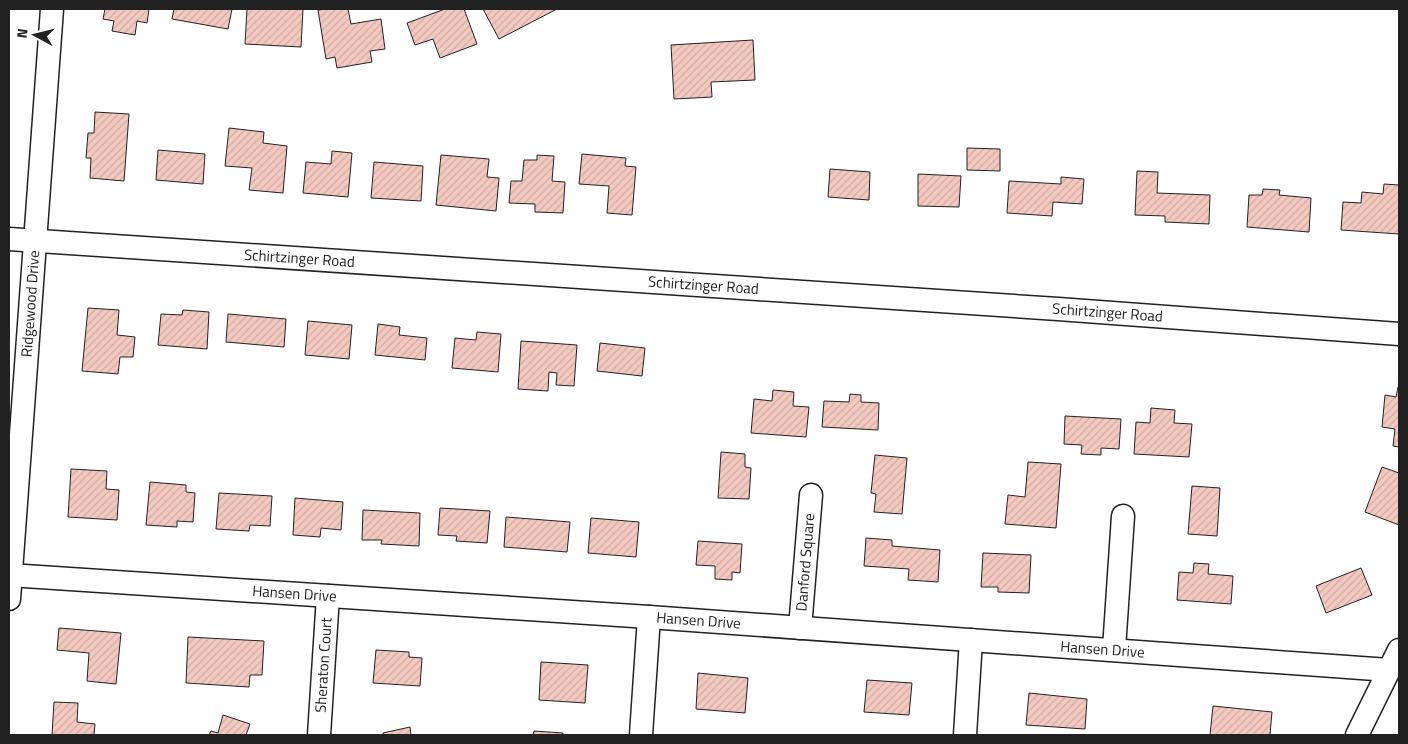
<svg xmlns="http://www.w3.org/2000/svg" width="1408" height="744" viewBox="0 0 1408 744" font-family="'Titillium Web',sans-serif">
<defs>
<pattern id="building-hatch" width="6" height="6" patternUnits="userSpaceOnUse" patternTransform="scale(1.25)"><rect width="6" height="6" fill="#f3c9c0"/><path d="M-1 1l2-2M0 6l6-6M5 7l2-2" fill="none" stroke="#d0aca5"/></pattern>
</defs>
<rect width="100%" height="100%" fill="#fff"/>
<g fill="url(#building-hatch)" stroke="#222">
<path d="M105,9H149L147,23L137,21L135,35L112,31L114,21L103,19Z"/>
<path d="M174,9H232L228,29L172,19Z"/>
<path d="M247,9H303L301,47L245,44Z"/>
<path d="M326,9H348L351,24L381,19L385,49L370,51L372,62L337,68L335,57L326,59L318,10Z"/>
<path d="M445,9H464L477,44L440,58L433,39L415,45L407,23Z"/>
<path d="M483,9H557L499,39Z"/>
<path d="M753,40L755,80L711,82L712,97L674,99L671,45Z"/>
<path d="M95,112L129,114L124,181L90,178L91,158H86L88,133H94Z"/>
<path d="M229,128L264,132L263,143L287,146L283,193L249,190L252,168L225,166Z"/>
<path d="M967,148L1000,149V171L967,170Z"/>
<path d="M158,150L205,154L203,184L156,180Z"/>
<path d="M332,151L352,153L348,197L303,193L306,162L331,164Z"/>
<path d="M582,154L626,158L625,166L636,167L632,215L607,213L609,186L579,184Z"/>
<path d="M441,155L489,159L487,177L499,178L496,211L436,205Z"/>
<path d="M537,155L554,156L552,181L565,182L563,213L535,212V204L509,203L511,181H522L524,160H537Z"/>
<path d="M374,162L423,166L421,201L371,198Z"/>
<path d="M830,169L870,172L869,200L828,197Z"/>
<path d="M1137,171L1158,172L1157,193L1210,195L1209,224L1165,222V216L1135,215Z"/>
<path d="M918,174L961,176L959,207L918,206Z"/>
<path d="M1061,177L1084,179L1082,204L1053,202L1052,216L1007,213L1009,181L1061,184Z"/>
<path d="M1384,184L1399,185V234L1341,230L1343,202L1361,203L1362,192L1383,194Z"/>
<path d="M1263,189L1280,190L1279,195L1311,198L1309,232L1247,227L1249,195H1262Z"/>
<path d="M88,308L119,310L117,335L135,337L133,357H120L118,374L82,371Z"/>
<path d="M183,310L209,312L207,349L158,345L161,314L182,315Z"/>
<path d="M228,314L286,319L284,347L226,342Z"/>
<path d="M308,321L352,325L349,359L305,355Z"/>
<path d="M378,324L400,327L399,335L427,338L425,360L375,355Z"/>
<path d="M477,332L501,334L498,372L452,368L455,338L476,340Z"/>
<path d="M521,341L577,345L574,386L556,385L557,373L549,372L548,391L518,389Z"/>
<path d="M600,343L645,348L642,376L597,371Z"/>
<path d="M1398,387H1399V447L1393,446L1395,429L1382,427L1385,395L1396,397Z"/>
<path d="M773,390L794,392L793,406L809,407L806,437L751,433L754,399L772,401Z"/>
<path d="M850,394L861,395V402L879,403L878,430L822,427L824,401L849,402Z"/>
<path d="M1151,408L1175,410L1174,423L1192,424L1189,457L1134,454L1136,422L1150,423Z"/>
<path d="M1065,416L1121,419L1119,449L1101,448V455L1081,454L1082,445L1064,444Z"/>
<path d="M721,452L745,454V467L751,468L749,499L718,498Z"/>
<path d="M875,455L907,458L902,514L874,512L876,494L871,493Z"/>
<path d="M1028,462L1061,464L1056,528L1005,524L1008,495L1025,497Z"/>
<path d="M1382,467L1399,473V525L1365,512Z"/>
<path d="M71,469L107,471L106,489L119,490L117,520L68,517Z"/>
<path d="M150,482L186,485V492L195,493L193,522L177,521V527L146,525Z"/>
<path d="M1192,486L1220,488L1217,536L1188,534Z"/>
<path d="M219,493L272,496L270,526L250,525L249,531L216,529Z"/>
<path d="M295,498L343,502L341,530L321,528L320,537L293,535Z"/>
<path d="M440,508L490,511L487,543L456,541L457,536L438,535Z"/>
<path d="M363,510L420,513L419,546L381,544L382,540H362Z"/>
<path d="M506,517L570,522L567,552L504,547Z"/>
<path d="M591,518L639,522L636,557L588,553Z"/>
<path d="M866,538L892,540V546L940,550L938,582L908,580L909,569L864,566Z"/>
<path d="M698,541L742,544L740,573L732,572V580L715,579V566L696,565Z"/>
<path d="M983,553L1031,555L1029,593L998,592V587H981Z"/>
<path d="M1194,563L1209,564L1208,574L1233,576L1231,604L1177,600L1179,572L1193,573Z"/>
<path d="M1361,568L1372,595L1326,613L1316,586Z"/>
<path d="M59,628L121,633L116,684L87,681L89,653L57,650Z"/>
<path d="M188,637L264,641L262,675H250L249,687L186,683Z"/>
<path d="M376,650L409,652V657L422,658L420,686L373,683Z"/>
<path d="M541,662L588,665L585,703L539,700Z"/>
<path d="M698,673L748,678L745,713L696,709Z"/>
<path d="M867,680L912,683L909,715L864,712Z"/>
<path d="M1029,693L1087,699L1085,729L1026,725Z"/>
<path d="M54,702L78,703L77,722L95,724L94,735H52Z"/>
<path d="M1213,706L1272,712L1270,735H1210Z"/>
<path d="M223,715L250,724L246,735H209L211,731L218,733Z"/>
<path d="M410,727L411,735H383V733Z"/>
<path d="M534,731L563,733V735H533Z"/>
</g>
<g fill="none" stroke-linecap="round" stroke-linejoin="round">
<defs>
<g id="minor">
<path id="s1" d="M9,239L1058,309L1399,334"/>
<path id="s2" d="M9,575L649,617L1389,670"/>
<path id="s3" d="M9,599L52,9"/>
<path id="s4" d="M800,628L811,495"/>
<path d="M1114,649L1123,516"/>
<path id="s5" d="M319,735L328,596"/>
<path d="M641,735L649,617"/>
<path d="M965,735L971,640"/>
<path d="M1357,735L1399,650"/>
</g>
</defs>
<use href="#minor" stroke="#222" stroke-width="25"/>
<use href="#minor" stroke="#fff" stroke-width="22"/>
</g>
<g text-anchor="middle" stroke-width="4" stroke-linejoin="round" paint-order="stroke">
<g font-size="15" fill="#222" stroke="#fff">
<text dy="5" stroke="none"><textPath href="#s1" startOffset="291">Schirtzinger Road</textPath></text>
<text dy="5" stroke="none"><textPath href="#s1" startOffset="696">Schirtzinger Road</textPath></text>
<text dy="5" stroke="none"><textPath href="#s3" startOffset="296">Ridgewood Drive</textPath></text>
<text dy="5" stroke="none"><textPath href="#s1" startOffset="1101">Schirtzinger Road</textPath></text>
<text dy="5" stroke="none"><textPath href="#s4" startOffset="66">Danford Square</textPath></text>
<text dy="5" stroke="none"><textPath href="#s2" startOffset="286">Hansen Drive</textPath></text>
<text dy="5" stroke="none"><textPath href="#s2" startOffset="691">Hansen Drive</textPath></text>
<text dy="5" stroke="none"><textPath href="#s2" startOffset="1096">Hansen Drive</textPath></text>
<text dy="5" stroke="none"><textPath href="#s5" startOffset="70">Sheraton Court</textPath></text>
</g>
</g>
<rect width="1408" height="744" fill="none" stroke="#222222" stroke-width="20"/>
<g transform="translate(35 35) rotate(277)" stroke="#ffffff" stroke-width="4" paint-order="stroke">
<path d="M0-4L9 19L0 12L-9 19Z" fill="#222222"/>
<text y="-8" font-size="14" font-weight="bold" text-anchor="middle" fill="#222222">N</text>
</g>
</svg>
